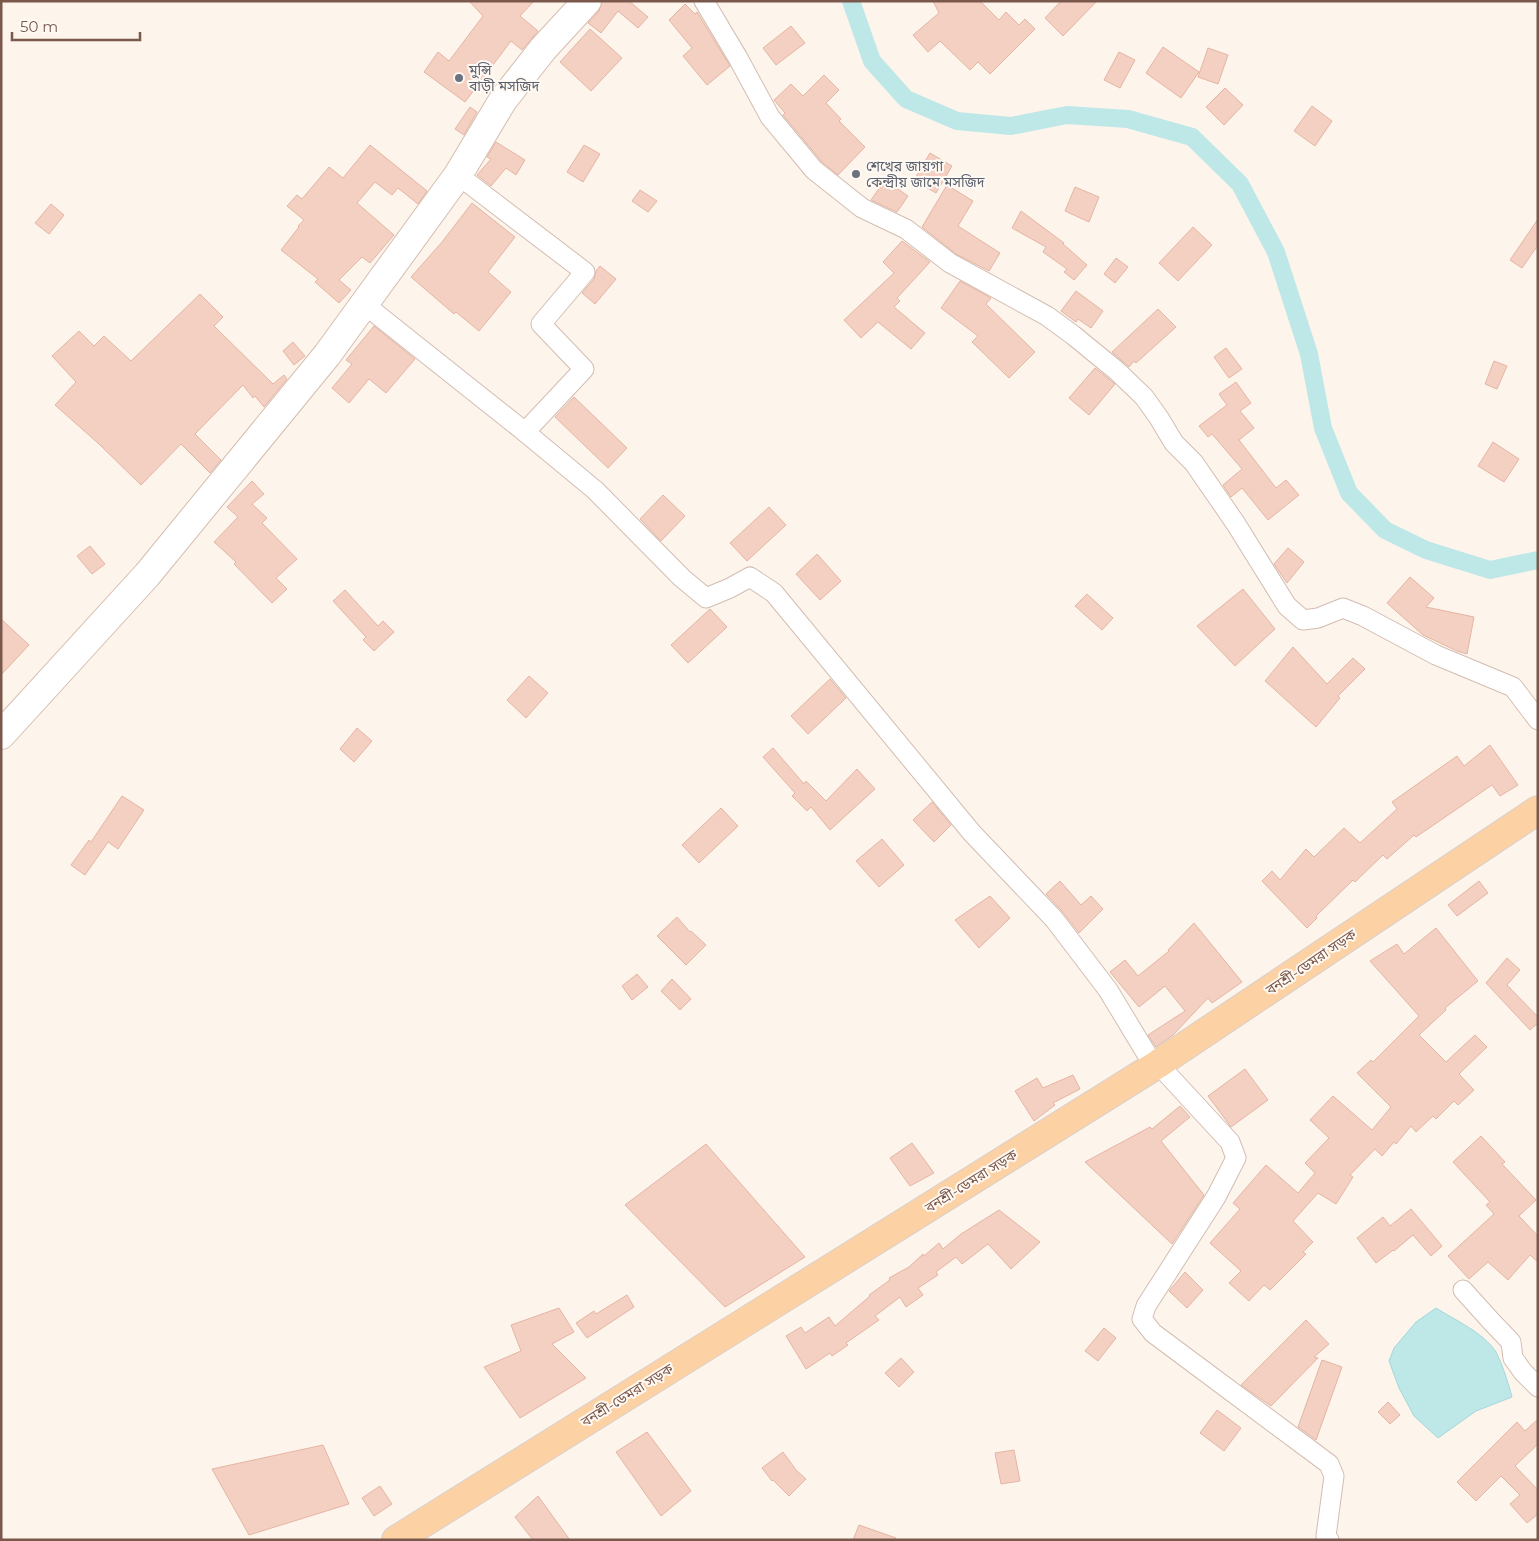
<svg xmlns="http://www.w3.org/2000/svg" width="1539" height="1541" viewBox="0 0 1539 1541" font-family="Montserrat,'Noto Sans Bengali',sans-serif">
<rect width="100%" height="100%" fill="#fdf4ec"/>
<path fill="#bee7e8" stroke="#a4d8da" d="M1436,1308C1455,1320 1484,1333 1496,1352C1503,1366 1508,1382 1512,1397L1476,1411L1438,1438L1414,1416L1399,1388L1389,1361L1394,1348L1416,1322Z"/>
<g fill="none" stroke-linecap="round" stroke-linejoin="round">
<path stroke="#bee7e8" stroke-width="18" d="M851,1L872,61L906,99L957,121L1011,126L1067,115L1128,119L1192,137L1240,184L1276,252L1309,354L1323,428L1349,493L1385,530L1426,550L1490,570L1538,560"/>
</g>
<g fill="#f3d0c2" stroke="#e6b5a2">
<path d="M469,1H534L520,16L538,31L522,50L511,41L465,102L424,72L438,52L449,61L483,16Z"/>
<path d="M602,1H629L648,17L638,28L618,11L601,33L588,23L599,11Z"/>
<path d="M933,1H980L999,20L1006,12L1019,25L1025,19L1035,29L990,74L978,62L970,70L940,41L928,52L913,35L939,13Z"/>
<path d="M1061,1H1097L1063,36L1045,18Z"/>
<path d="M685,4L695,14L697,12L730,66L707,85L683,56L692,48L669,20Z"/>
<path d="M791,26L805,43L776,65L763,48Z"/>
<path d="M590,29L622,58L591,91L560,62Z"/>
<path d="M1163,47L1199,72L1181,98L1146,73Z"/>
<path d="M1208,48L1228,55L1218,84L1198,77Z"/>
<path d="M1119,52L1135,60L1120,88L1104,80Z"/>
<path d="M824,75L839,90L826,103L841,119L839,121L865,147L838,175L822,162L783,115L785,113L774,100L791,84L803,96Z"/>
<path d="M1225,88L1243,105L1224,125L1206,107Z"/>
<path d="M1312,106L1332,121L1315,146L1294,131Z"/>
<path d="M470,107L477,112L464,135L455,129Z"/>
<path d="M496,142L525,160L516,175L506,168L491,186L477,175L491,159L487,157Z"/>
<path d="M370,145L427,191L418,204L398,188L392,195L375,182L357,203L394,235L370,263L362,257L339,280L351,290L339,303L315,282L318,279L281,250L299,227L298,226L304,220L287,206L297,195L302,199L329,167L343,178Z"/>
<path d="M584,145L600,154L583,182L567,172Z"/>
<path d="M930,153L952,166L936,193L914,180Z"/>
<path d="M885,180L908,196L897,212L871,200Z"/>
<path d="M947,185L973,201L958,226L1000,253L989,271L956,254L922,227Z"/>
<path d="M1075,187L1099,197L1089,222L1065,211Z"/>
<path d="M640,190L657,201L648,212L632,201Z"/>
<path d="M472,203L515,237L488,272L511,292L479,331L456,312L454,314L411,277L442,242Z"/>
<path d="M51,204L64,215L49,234L35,223Z"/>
<path d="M1021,211L1064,243L1063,244L1087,265L1074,280L1064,272L1067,269L1043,252L1046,247L1012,228Z"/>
<path d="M1538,219V245L1522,268L1510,260Z"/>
<path d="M1193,227L1212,245L1178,281L1159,263Z"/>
<path d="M902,241L930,262L897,298L900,301L894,307L925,333L911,349L878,322L861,338L844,320L894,273L883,262Z"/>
<path d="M1116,258L1128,267L1115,283L1104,274Z"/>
<path d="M600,266L616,279L595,304L582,293L594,279L596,271Z"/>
<path d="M960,281L991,298L986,304L1035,352L1009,378L972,342L978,336L941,308Z"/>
<path d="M1076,291L1103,311L1091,328L1078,319L1076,322L1061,311Z"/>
<path d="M200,294L223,317L214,326L273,384L284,375L287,379L264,407L255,396L253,398L243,385L195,434L221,460L210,473L181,444L141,485L99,444L55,405L76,382L52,356L79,331L94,346L104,336L131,361Z"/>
<path d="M1158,309L1176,327L1136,363L1134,361L1129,367L1112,352Z"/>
<path d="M374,326L415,359L386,393L369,379L349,403L332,388L352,364L346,360Z"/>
<path d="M293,342L305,356L294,365L283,351Z"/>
<path d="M1226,348L1242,369L1229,378L1214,357Z"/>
<path d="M1494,361L1507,366L1497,389L1485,384Z"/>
<path d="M1095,368L1115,384L1089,415L1069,398Z"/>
<path d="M1236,382L1251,403L1240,411L1254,428L1239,440L1276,488L1286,480L1299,495L1268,520L1242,488L1231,497L1223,485L1242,469L1212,434L1208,437L1199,426L1227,405L1219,394Z"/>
<path d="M574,397L627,448L608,468L555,417Z"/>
<path d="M1493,442L1519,459L1504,482L1478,466Z"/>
<path d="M252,481L264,494L252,504L267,518L262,523L297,559L276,578L287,589L272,603L234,564L236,562L214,542L238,517L227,507Z"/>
<path d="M663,495L685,516L661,541L640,519Z"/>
<path d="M769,507L786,525L747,561L730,543Z"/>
<path d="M90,546L105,564L92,574L77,556Z"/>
<path d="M1288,548L1304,562L1287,583L1274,564Z"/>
<path d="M817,554L841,581L820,600L796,574Z"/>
<path d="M1410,577L1434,598L1426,607L1474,617L1467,654L1457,651L1423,635L1387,603Z"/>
<path d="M1243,589L1275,629L1235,666L1197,626Z"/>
<path d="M345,590L378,626L383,621L394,632L374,651L363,640L366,637L333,601Z"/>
<path d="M1087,594L1113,618L1102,630L1075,606Z"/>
<path d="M710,609L727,627L688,663L671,645Z"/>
<path d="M1,619L29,645L1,675Z"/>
<path d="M1293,647L1327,684L1353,658L1365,669L1338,696L1340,698L1316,727L1265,681Z"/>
<path d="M529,676L548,693L526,718L507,700Z"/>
<path d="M830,679L846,698L808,734L791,716Z"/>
<path d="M357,728L372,741L354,762L340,749Z"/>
<path d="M1490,745L1518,785L1500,796L1492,785L1416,837L1414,835L1387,859L1383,855L1355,882L1353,880L1316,916L1317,918L1307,928L1262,881L1272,871L1280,880L1306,849L1314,857L1344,828L1360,843L1397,809L1392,802L1457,756L1464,766Z"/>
<path d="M773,748L804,784L806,781L826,801L857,769L875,789L830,830L811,807L807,811L792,796L795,793L763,757Z"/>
<path d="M122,796L144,810L118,849L108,842L85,875L71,865L89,840L91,842Z"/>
<path d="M932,802L951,825L934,842L913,820Z"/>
<path d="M721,808L738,826L699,863L682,845Z"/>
<path d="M882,839L904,865L879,887L856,861Z"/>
<path d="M1060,881L1081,905L1091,896L1103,909L1079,933L1062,911L1046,894Z"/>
<path d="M1479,881L1488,893L1457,916L1448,905Z"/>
<path d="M990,896L1010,918L979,948L955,920Z"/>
<path d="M677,917L690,932L691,931L706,945L686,965L657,936Z"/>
<path d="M1194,923L1242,982L1212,1003L1208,998L1173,1035L1156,1047L1148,1035L1185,1011L1165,986L1139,1007L1110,972L1125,960L1138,976L1169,951L1168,950Z"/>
<path d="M1436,928L1478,981L1445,1008L1446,1010L1419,1035L1446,1062L1475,1035L1487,1047L1459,1074L1474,1090L1458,1105L1454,1101L1436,1119L1433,1116L1416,1132L1411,1126L1396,1144L1394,1142L1382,1156L1375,1149L1350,1175L1353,1177L1336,1204L1318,1193L1293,1221L1313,1242L1303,1252L1306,1254L1270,1290L1264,1285L1249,1301L1229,1283L1241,1271L1210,1243L1240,1209L1233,1203L1266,1165L1298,1193L1315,1173L1305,1163L1329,1138L1310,1120L1333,1096L1372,1130L1391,1107L1357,1073L1371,1060L1373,1062L1419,1016L1370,961L1397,944L1404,954Z"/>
<path d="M1507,958L1520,970L1507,985L1538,1017V1023L1530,1030L1486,983Z"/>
<path d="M637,974L648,987L632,1000L622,986Z"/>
<path d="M672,979L691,999L680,1010L661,991Z"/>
<path d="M1245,1069L1268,1100L1231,1127L1208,1096Z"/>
<path d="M1073,1075L1080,1089L1053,1103L1055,1105L1034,1121L1015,1091L1037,1078L1043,1088Z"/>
<path d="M1180,1106L1190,1117L1161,1141L1204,1195L1172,1244L1085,1162L1150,1127L1152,1129Z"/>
<path d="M1481,1136L1505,1162L1502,1164L1536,1200L1519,1216L1538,1236V1262L1530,1255L1508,1280L1488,1262L1469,1279L1448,1256L1494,1214L1486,1205L1490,1202L1453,1162Z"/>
<path d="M912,1143L934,1173L910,1186L890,1158Z"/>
<path d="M706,1144L805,1257L725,1307L625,1205Z"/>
<path d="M1411,1209L1442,1246L1431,1256L1413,1235L1394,1251L1393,1250L1376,1263L1357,1238L1383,1217L1390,1226Z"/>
<path d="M999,1210L1040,1242L1011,1269L988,1244L962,1264L956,1257L936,1272L938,1275L918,1288L923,1295L906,1307L900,1297L875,1316L879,1320L846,1343L848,1345L832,1356L830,1353L806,1369L786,1336L801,1327L805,1333L829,1317L835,1326L870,1296L869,1295L890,1280L889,1278L909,1267L923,1254L924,1256L939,1243L943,1249L961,1234Z"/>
<path d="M1185,1272L1203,1290L1187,1308L1169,1291Z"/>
<path d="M627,1295L634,1307L587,1338L576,1323L594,1311L596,1314Z"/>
<path d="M559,1308L574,1332L552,1344L586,1378L520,1418L484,1367L521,1351L511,1325Z"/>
<path d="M1306,1320L1329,1344L1314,1357L1318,1358L1271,1406L1241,1385Z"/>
<path d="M1104,1328L1116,1338L1098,1361L1085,1351Z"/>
<path d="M901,1358L914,1372L899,1387L885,1373Z"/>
<path d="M1322,1360L1342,1367L1316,1440L1298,1427Z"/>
<path d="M1388,1402L1400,1415L1390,1424L1378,1412Z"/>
<path d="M1217,1410L1241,1428L1224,1451L1200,1433Z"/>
<path d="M1538,1419V1444L1515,1466L1538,1490V1514L1527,1523L1510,1504L1520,1495L1501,1476L1476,1501L1457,1482L1517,1422L1525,1431Z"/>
<path d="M647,1432L691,1491L661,1516L616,1452Z"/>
<path d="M323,1445L349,1504L249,1535L212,1469Z"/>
<path d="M1014,1450L1020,1481L1001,1484L995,1453Z"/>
<path d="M783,1452L796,1470L806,1479L789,1496L773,1480L772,1481L762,1468Z"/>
<path d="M380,1486L392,1504L374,1516L362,1498Z"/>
<path d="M538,1496L570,1540H533L515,1517Z"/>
<path d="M859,1525L896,1538L895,1540H853Z"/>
</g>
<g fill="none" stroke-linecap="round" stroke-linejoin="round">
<defs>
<g id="minor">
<path d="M704,1L738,58L770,117L814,170L862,208L906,229L950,263L1047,316L1073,335L1117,371L1144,397L1159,418L1174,443L1194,463L1236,524L1287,606L1303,620L1318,618L1343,608L1363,616L1436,655L1513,687L1538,720"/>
<path d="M458,175L585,272L541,324L584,369L525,432"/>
<path d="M364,304L525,432L595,490L682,578L706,598L730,588L750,577L774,593L972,833L1054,919L1108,990L1154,1066"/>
<path d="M1158,1064L1230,1142L1236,1158L1216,1197L1146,1306L1142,1319L1153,1333L1329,1464L1334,1476L1326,1536L1329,1540"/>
<path d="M1463,1290L1490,1320L1511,1342L1513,1358L1523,1372L1538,1387"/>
</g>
<path id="secondary" d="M1,735L147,575L327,355L458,175L503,100L543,49L587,1"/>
<path id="primary" d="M396,1540L1158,1064L1538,810"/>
</defs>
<use href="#minor" stroke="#d3bdb2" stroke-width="21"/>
<use href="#secondary" stroke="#d6bdaf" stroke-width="30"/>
<use href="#primary" stroke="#dad0cd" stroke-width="30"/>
<use href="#minor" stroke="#fff" stroke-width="19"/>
<use href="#secondary" stroke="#fff" stroke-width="28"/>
<use href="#primary" stroke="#fcd1a4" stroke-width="28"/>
</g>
<g fill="#6b7280" stroke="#fff9f3" stroke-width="2">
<circle cx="459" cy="78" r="5"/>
<circle cx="856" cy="174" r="5"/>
</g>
<g text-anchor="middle" stroke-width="4" stroke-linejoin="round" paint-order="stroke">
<g font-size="14" fill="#5b616d" stroke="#fff9f3" text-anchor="start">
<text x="469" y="75">মুন্সি<tspan x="469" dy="16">বাড়ী মসজিদ</tspan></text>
<text x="866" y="171">শেখের জায়গা<tspan x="866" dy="16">কেন্দ্রীয় জামে মসজিদ</tspan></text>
</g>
<g font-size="14" fill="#7a584c" stroke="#fff9f3">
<text transform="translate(1311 962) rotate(-34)" y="5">বনশ্রী-ডেমরা সড়ক</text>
<text transform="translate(971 1181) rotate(-32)" y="5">বনশ্রী-ডেমরা সড়ক</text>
<text transform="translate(627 1395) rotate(-32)" y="5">বনশ্রী-ডেমরা সড়ক</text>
</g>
</g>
<rect width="1539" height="1541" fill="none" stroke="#7a584c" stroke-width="5"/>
<path d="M12 32v8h128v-8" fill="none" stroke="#7a584c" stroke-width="2.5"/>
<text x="20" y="32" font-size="15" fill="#7a584c" stroke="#fff9f3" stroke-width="4" paint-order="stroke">50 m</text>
</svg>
